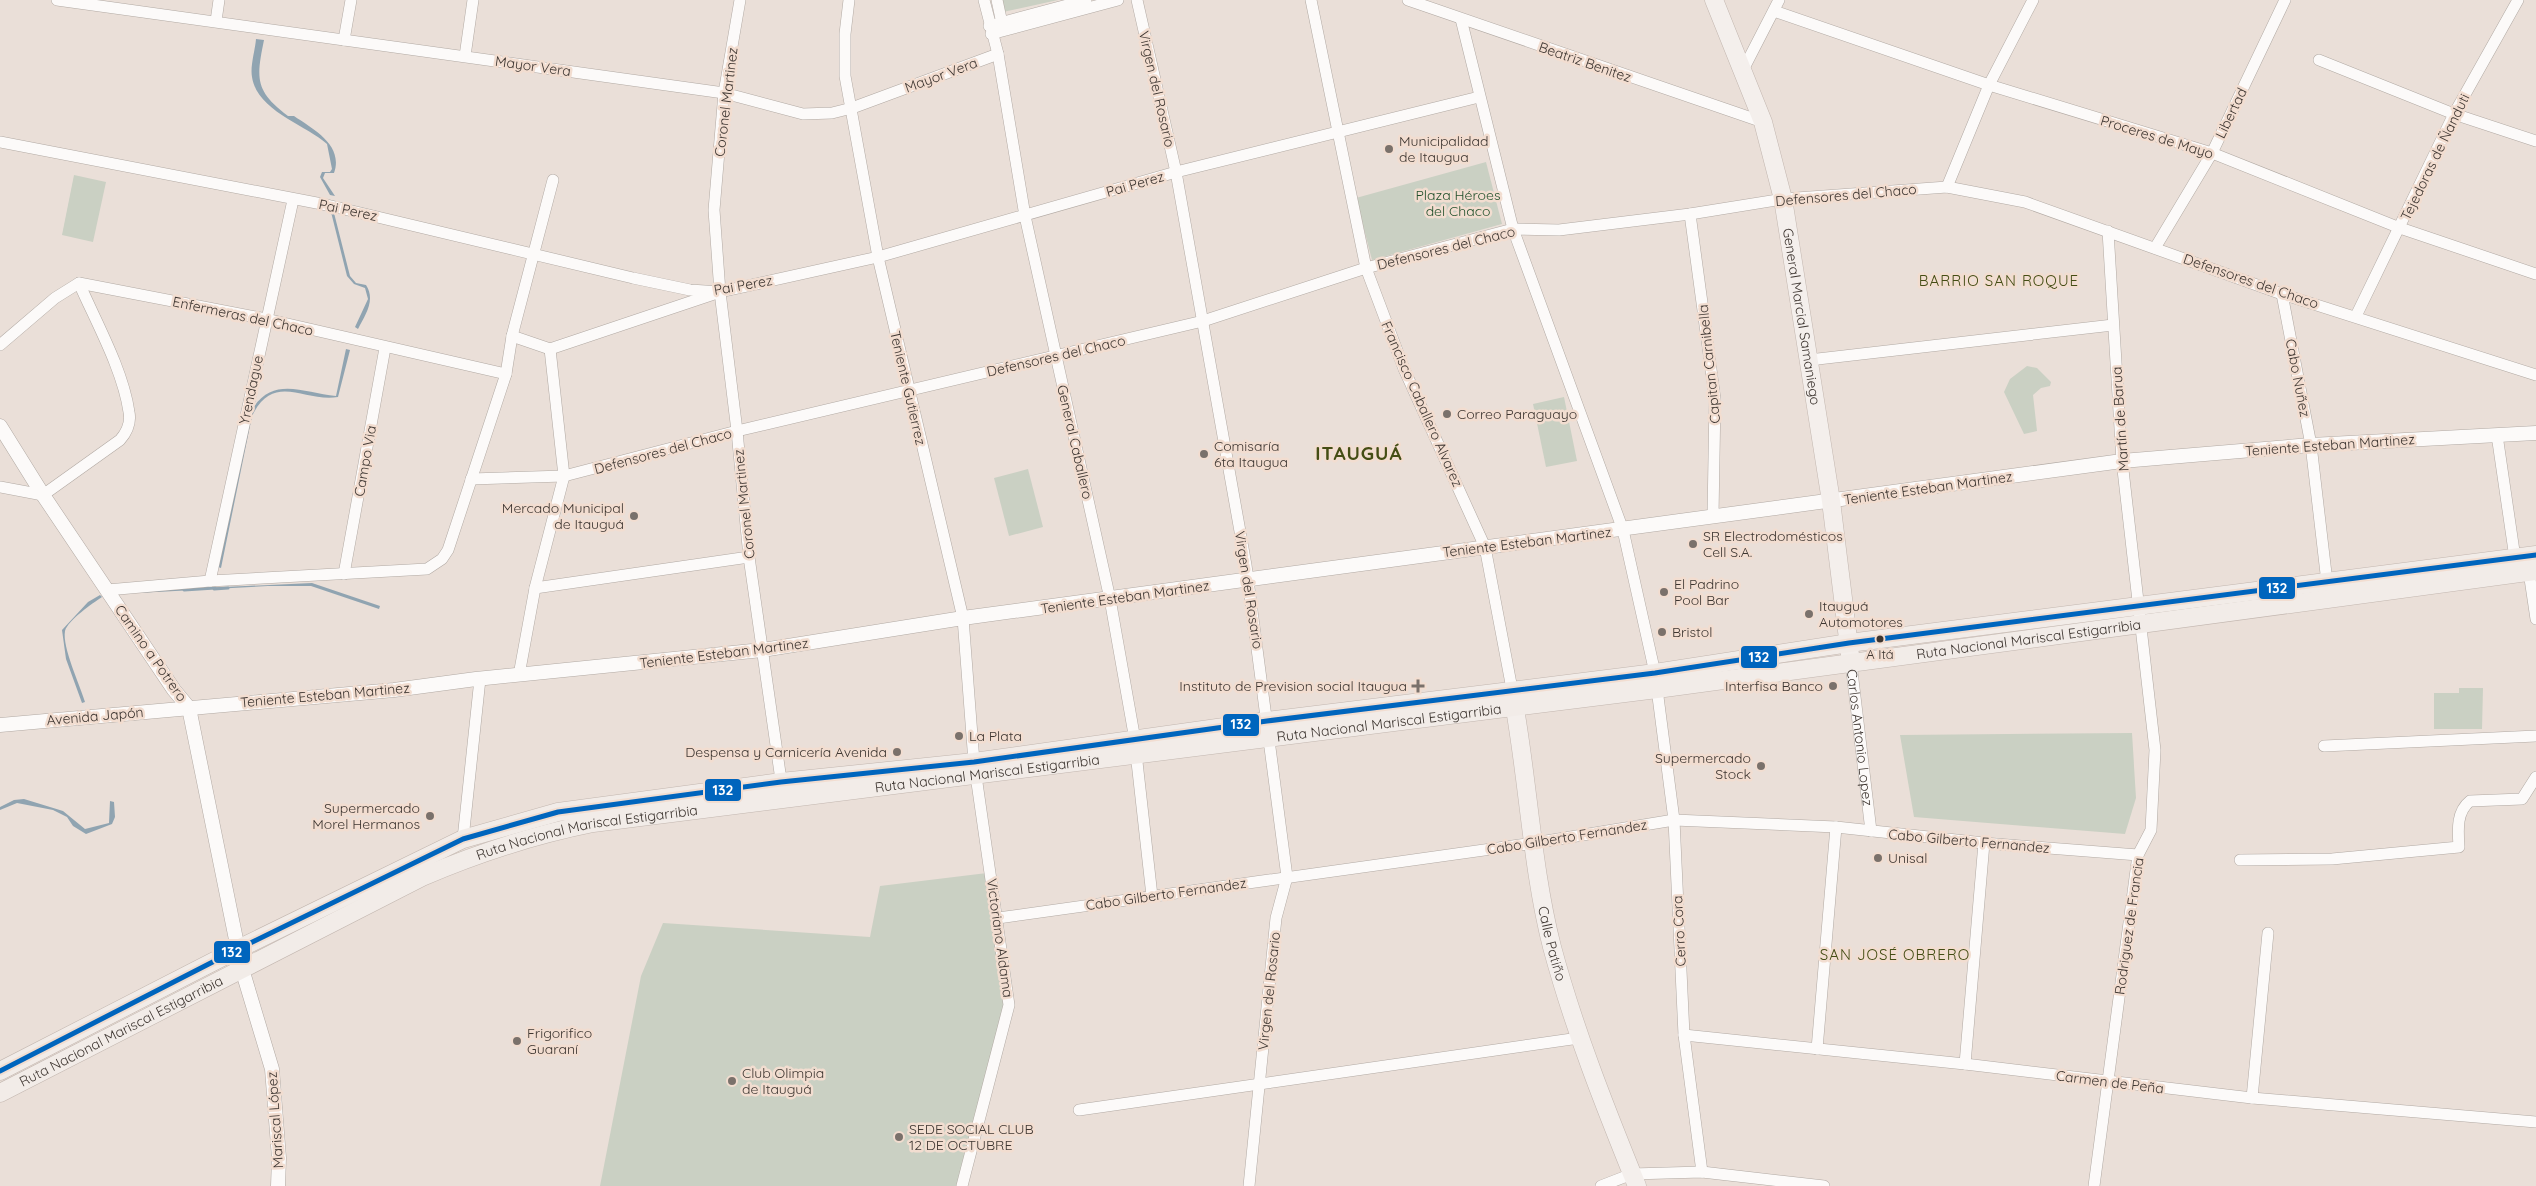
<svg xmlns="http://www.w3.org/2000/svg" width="2536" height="1186" viewBox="0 0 2536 1186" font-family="Quicksand,sans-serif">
<rect width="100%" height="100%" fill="#eadfd8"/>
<g fill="#cad0c3">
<path d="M1000,0H1058L1003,12Z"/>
<path d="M1486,162L1502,224L1372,260L1356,198Z"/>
<path d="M74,175L106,182L93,242L62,235Z"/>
<path d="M2027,366L2037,368L2051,382L2050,386L2041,388L2033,395L2037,431L2024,434L2004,392L2010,379Z"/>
<path d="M1564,397L1577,461L1546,467L1533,404Z"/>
<path d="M1028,469L1043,527L1009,536L994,478Z"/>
<path d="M2459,688H2483L2482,729H2434V693H2459Z"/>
<path d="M2132,733L2136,798L2125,834L1914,817L1900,735Z"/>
<path d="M987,873L1006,1010L960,1186H600L641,976L663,923L870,937L880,886Z"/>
</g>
<g fill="#90a4b1">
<path d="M256,39L264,40C256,79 255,91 288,116H294C313,129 344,145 334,173H325L323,178L335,196L330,195L320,177L322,172H330L332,169L327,144C306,125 257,111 252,77C250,66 255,51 256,39Z"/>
<path d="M331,212L334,213L350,276L356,283L366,285C376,300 365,315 358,329L355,327L368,299L365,288L354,284L347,276Z"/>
<path d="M346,349L350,350L338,397C305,403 274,371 252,416L221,568L218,567L250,413C271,374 303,393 336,396Z"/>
<path d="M312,583L380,606L379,609L311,586H268L137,593V591Z"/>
<path d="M100,595L102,597C93,603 68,620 65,631C62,647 80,685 85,702L82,703L66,659L62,630L88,602Z"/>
<path d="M24,799L63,811L85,829L109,823L110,801L114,802L115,817L112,824L86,834L73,826L67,817L53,810L17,803L0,810V807L14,800Z"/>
</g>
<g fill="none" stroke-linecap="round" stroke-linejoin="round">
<g stroke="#90a4b1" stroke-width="3">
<path d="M214,589L228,588"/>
<path d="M184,590L215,588"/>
</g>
<defs>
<g id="minor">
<path d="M57,0L724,93L803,114L832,113L852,108L998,54"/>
<path d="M740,0L724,93L714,210L720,292L737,431L749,557L782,787"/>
<path d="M849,0L845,34V76L878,257L963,618L974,762L1009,1005L962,1186"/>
<path d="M984,0L998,54L1025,216L1110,599L1135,740"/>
<path d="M997,0L1003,28"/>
<path d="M1137,0L1176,172L1246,565L1287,877L1276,918L1249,1186"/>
<path d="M1311,0L1366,268L1404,369L1485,547L1512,689"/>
<path d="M1408,0L1763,122"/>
<path d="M1774,11L1989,85L2212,153L2400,228L2536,274"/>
<path d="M1461,19L1513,229L1623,530L1655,673"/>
<path d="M216,21L219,0"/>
<path d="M989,26L1086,0"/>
<path d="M991,34L1118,0"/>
<path d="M344,40L351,0"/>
<path d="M465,56L473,0"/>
<path d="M2319,60L2454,114L2536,141"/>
<path d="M1743,70L1779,0"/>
<path d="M0,142L327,205L633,278L690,290L720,292L878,257L1176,172L1479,97"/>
<path d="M1947,187L1989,85L2033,0"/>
<path d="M1690,214L1715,399L1713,516"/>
<path d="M2155,248L2212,153L2285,0"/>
<path d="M2282,294L2311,445L2327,582"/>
<path d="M2356,316L2454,114L2518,0"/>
<path d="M512,336L550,349L714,294"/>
<path d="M0,345L55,298L79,283L266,319L506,374"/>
<path d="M1809,360L2113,325"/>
<path d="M2497,435L2515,558"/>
<path d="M471,479L564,476L737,431L1203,321L1366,268L1513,229L1559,230L1690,214L1783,199L1947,187L2025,202L2282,294L2536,375"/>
<path d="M0,487L43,495L120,440C127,432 131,422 129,412C123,370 96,322 79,283"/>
<path d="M2529,572L2536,619"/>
<path d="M344,574L385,348"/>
<path d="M210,581L293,200"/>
<path d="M535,588L749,557"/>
<path d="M107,590L210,581L427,569L442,559L448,550L506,374L512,336L553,180"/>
<path id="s1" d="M1851,663L1871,831"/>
<path d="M519,675L535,588L564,476L550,349"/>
<path d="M1657,689L1674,820L1684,1035L1702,1172"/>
<path d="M2324,746L2536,736"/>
<path d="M1136,753L1152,896"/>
<path d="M463,839L480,679"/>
<path d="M2240,860L2332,859L2459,847C2458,831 2456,812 2470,801L2522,799L2536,777"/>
<path d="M998,918L1534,843L1674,820L1836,827L1984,843L2138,855"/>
<path d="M1684,1035L1965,1064L2252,1098L2536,1122"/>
<path d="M1817,1049L1836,827"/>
<path d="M1965,1064L1984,843"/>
<path d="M2252,1098L2268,933"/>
<path d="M1079,1110L1579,1038"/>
<path d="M1601,1186L1632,1174L1702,1172L1824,1186"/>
<path d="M2094,1186L2138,855L2151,830L2155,750L2122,461L2108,231"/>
</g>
<g id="tertiary">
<path d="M0,426L43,495L174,690L189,708L242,969L272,1069L279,1158L278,1186"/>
<path d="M0,725L394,690L476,679L762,650L963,618L2122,461L2311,445L2536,433"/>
</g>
<g id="primary">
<path id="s2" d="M1714,0L1763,122L1783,199L1831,501L1851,663"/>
<path id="s3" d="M1512,692C1528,775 1531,865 1552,947C1574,1029 1605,1107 1637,1186"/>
</g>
<g id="trunk">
<path d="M0,1071L238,949L463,839L558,812L781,782L974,762L1267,721L1655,673L1849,643L2536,555"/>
<path id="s4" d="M0,1093L422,877C478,853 533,835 593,823L1657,689L2536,571"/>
</g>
</defs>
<use href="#minor" stroke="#b1a9a3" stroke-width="12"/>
<use href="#tertiary" stroke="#b1a9a3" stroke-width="15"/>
<use href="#primary" stroke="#c2b6af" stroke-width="19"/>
<use href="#trunk" stroke="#c2b6af" stroke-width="19"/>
<use href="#minor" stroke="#fcfaf9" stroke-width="11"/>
<use href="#tertiary" stroke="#fcfaf9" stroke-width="14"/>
<use href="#primary" stroke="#f4efec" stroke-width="18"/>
<use href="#trunk" stroke="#f2ece8" stroke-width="18"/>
<defs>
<path id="bus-1" d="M0,1071L238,949L463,839L558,812L781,782L974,762L1267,721L1655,673L1849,643L2536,555"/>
</defs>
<use href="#bus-1" stroke="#f2ddd0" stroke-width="9"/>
<use href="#bus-1" stroke="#0065bd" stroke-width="5"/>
</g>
<g fill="#7a716b" stroke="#f2ddd0" stroke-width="2">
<circle cx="1389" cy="149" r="5"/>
<circle cx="1447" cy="414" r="5"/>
<circle cx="1204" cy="454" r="5"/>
<circle cx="634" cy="516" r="5"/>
<circle cx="1693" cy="544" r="5"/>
<circle cx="1664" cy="592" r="5"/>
<circle cx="1809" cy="614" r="5"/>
<circle cx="1662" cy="632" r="5"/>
<path d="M1415.5 678.5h5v5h5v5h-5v5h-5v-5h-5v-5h5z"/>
<circle cx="1833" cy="686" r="5"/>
<circle cx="959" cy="736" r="5"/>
<circle cx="897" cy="752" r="5"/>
<circle cx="1761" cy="766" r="5"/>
<circle cx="430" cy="816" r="5"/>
<circle cx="1878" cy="858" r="5"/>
<circle cx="517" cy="1041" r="5"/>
<circle cx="732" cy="1081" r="5"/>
<circle cx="899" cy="1137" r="5"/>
</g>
<circle fill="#3e3631" stroke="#f2ddd0" stroke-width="2" cx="1880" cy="639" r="4.5"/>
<g text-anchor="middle" stroke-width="5" stroke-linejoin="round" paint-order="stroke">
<g font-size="13" fill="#3e3631" stroke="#f2ddd0">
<text x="1880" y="659">A Itá</text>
</g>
<g font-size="14" fill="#3e3631" stroke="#f2ddd0">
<text transform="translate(1585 62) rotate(19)" y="5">Beatriz Benitez</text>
<text transform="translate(533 66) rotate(8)" y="5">Mayor Vera</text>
<text transform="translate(941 75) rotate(-20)" y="5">Mayor Vera</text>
<text transform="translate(1157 89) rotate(77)" y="5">Virgen del Rosario</text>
<text transform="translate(726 102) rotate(-83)" y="5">Coronel Martinez</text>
<text transform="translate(2231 113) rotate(-64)" y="5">Libertad</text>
<text transform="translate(2157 137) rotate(17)" y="5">Proceres de Mayo</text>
<text transform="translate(2435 157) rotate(-64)" y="5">Tejedoras de Ñanduti</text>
<text transform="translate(1135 184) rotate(-16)" y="5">Pai Perez</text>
<text transform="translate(1846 195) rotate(-5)" y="5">Defensores del Chaco</text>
<text transform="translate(348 210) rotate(12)" y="5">Pai Perez</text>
<text transform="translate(1446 248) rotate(-14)" y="5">Defensores del Chaco</text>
<text transform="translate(2251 281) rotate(19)" y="5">Defensores del Chaco</text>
<text transform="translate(743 285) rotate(-10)" y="5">Pai Perez</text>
<text transform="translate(243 316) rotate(12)" y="5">Enfermeras del Chaco</text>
<text dy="5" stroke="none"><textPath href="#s2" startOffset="330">General Marcial Samaniego</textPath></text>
<text transform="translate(1056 356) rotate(-13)" y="5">Defensores del Chaco</text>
<text transform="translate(1709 364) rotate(-96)" y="5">Capitan Carnibella</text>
<text transform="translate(2298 378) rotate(79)" y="5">Cabo Nuñez</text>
<text transform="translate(908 388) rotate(77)" y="5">Teniente Gutierrez</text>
<text transform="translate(251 390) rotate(-78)" y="5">Yrendague</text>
<text transform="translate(1422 404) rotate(66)" y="5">Francisco Caballero Alvarez</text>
<text transform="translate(2120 419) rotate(-94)" y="5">Martín de Barua</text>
<text transform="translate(1075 442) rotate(77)" y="5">General Caballero</text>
<text transform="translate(2330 445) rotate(-4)" y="5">Teniente Esteban Martinez</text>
<text transform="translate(663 451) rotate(-15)" y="5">Defensores del Chaco</text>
<text transform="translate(365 461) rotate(-80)" y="5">Campo Via</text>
<text transform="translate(1928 488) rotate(-8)" y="5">Teniente Esteban Martinez</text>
<text transform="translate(744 504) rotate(-96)" y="5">Coronel Martinez</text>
<text transform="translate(1527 542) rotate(-7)" y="5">Teniente Esteban Martinez</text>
<text transform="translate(1249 590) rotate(81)" y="5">Virgen del Rosario</text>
<text transform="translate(1125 597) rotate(-8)" y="5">Teniente Esteban Martinez</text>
<text dy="5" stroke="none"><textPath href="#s4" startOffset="2101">Ruta Nacional Mariscal Estigarribia</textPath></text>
<text transform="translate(151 653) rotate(55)" y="5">Camino a Potrero</text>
<text transform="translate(724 653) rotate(-7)" y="5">Teniente Esteban Martinez</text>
<text transform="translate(325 695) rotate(-5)" y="5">Teniente Esteban Martinez</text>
<text transform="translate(95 716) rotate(-5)" y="5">Avenida Japón</text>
<text dy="5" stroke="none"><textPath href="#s4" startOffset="1456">Ruta Nacional Mariscal Estigarribia</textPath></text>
<text dy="5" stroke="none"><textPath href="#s1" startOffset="75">Carlos Antonio Lopez</textPath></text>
<text dy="5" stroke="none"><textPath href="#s4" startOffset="1051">Ruta Nacional Mariscal Estigarribia</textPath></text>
<text dy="5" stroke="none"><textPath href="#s4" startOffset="646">Ruta Nacional Mariscal Estigarribia</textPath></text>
<text transform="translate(1567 837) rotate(-9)" y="5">Cabo Gilberto Fernandez</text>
<text transform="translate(1969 841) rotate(5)" y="5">Cabo Gilberto Fernandez</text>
<text transform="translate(1166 894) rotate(-8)" y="5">Cabo Gilberto Fernandez</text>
<text transform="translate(2129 926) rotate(-82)" y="5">Rodriguez de Francia</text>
<text transform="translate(1679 931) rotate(-93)" y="5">Cerro Cora</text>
<text transform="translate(1000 938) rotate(82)" y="5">Victoriano Aldama</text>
<text dy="5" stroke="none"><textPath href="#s3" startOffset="255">Calle Patiño</textPath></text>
<text transform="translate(1269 991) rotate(-84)" y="5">Virgen del Rosario</text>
<text dy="5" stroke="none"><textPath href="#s4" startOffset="136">Ruta Nacional Mariscal Estigarribia</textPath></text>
<text transform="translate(2110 1082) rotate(7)" y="5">Carmen de Peña</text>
<text transform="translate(275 1120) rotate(-94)" y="5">Mariscal López</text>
</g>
<g font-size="14" fill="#3e3631" stroke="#f2ddd0" text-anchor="start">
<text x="1399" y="146">Municipalidad<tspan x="1399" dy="16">de Itaugua</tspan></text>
<text x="1457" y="419">Correo Paraguayo</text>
<text x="1214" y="451">Comisaría<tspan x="1214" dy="16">6ta Itaugua</tspan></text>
<text x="624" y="513" text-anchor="end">Mercado Municipal<tspan x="624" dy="16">de Itauguá</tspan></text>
<text x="1703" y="541">SR Electrodomésticos<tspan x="1703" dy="16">Cell S.A.</tspan></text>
<text x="1674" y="589">El Padrino<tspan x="1674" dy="16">Pool Bar</tspan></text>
<text x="1819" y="611">Itauguá<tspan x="1819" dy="16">Automotores</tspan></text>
<text x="1672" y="637">Bristol</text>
<text x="1407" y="691" text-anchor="end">Instituto de Prevision social Itaugua</text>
<text x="1823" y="691" text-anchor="end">Interfisa Banco</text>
<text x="969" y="741">La Plata</text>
<text x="887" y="757" text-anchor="end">Despensa y Carnicería Avenida</text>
<text x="1751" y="763" text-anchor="end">Supermercado<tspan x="1751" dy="16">Stock</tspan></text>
<text x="420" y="813" text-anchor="end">Supermercado<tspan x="420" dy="16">Morel Hermanos</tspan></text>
<text x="1888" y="863">Unisal</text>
<text x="527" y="1038">Frigorifico<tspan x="527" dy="16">Guaraní</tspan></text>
<text x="742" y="1078">Club Olimpia<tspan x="742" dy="16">de Itauguá</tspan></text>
<text x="909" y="1134">SEDE SOCIAL CLUB<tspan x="909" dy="16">12 DE OCTUBRE</tspan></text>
</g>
<g font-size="14" fill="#21502b" stroke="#f2ddd0">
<text x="1458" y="200">Plaza Héroes<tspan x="1458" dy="16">del Chaco</tspan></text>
</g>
<g font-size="15" letter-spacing="1" fill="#444d14" stroke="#f2ddd0">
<text x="1999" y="286">BARRIO SAN ROQUE</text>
<text x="1895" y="960">SAN JOSÉ OBRERO</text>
</g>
<g font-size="19" font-weight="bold" letter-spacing="1" fill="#444d14" stroke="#f2ddd0">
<text x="1359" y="460">ITAUGUÁ</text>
</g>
</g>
<g stroke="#f2ddd0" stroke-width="2">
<rect x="2258" y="576" width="38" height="24" rx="5" fill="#0065bd"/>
<rect x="1740" y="645" width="38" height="24" rx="5" fill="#0065bd"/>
<rect x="1222" y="713" width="38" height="24" rx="5" fill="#0065bd"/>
<rect x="704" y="778" width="38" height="24" rx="5" fill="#0065bd"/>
<rect x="213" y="940" width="38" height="24" rx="5" fill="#0065bd"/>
</g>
<g font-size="14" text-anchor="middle" font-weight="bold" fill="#fff">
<text x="2277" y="593">132</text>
<text x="1759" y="662">132</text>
<text x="1241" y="729">132</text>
<text x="723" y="795">132</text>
<text x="232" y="957">132</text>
</g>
</svg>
